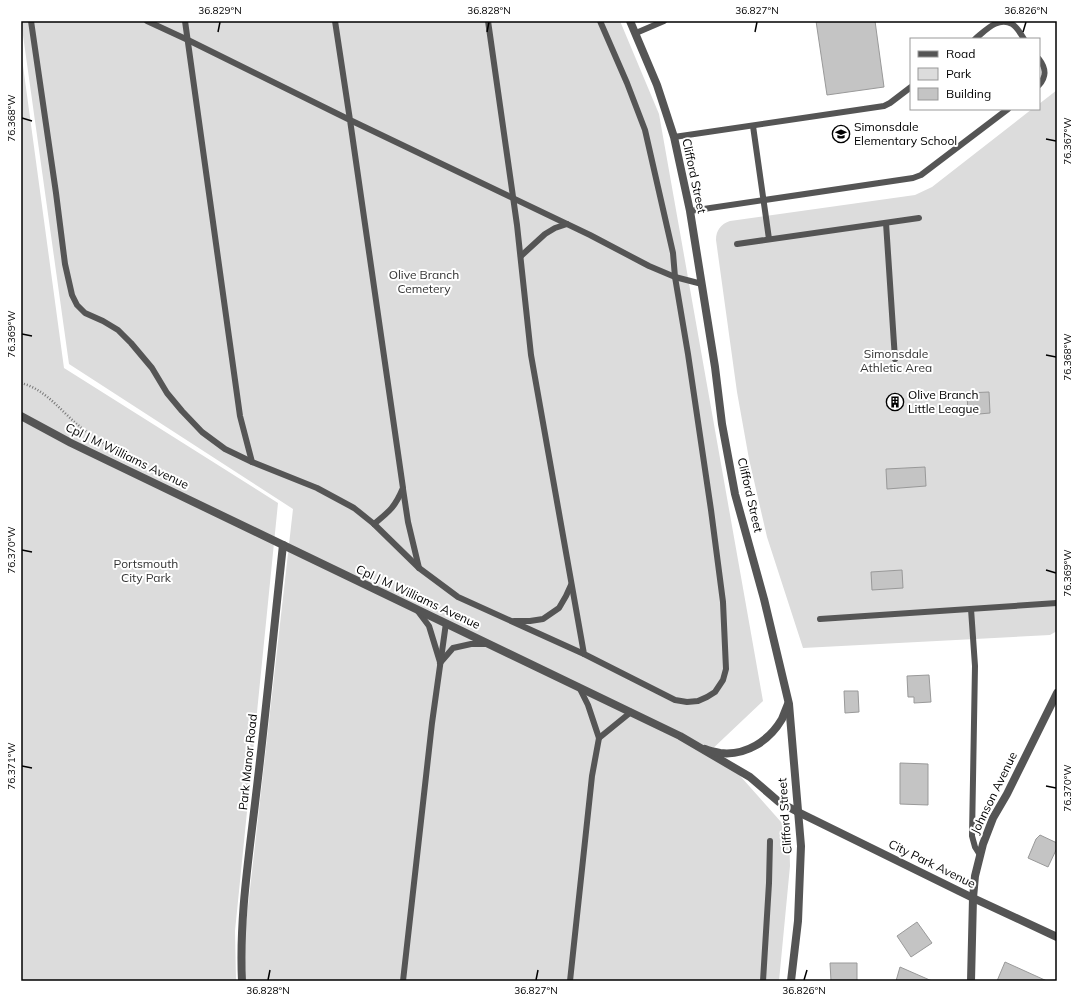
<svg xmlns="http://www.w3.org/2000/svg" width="1078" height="1002" viewBox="0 0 1078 1002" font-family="Mulish,sans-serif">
<rect width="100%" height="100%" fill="#fff"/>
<g fill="#dcdcdc">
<path d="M21,21H620L659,114L763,701L707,754L734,769L789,831L790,866L779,981H246L244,942L293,509L69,364Z"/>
<path d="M21,51L64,368L278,503L235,931L236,981H21Z"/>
<path d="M1057,90V631L1050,635L803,648L767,537L749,459L737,392L716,240C716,230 721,224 730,221L915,195L932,187L1032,109H1039V104Z"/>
</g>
<g fill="#c4c4c4" stroke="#999">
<path d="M816,21H875L884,87L827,95Z"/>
<path d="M989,392L990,413L968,415L967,393Z"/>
<path d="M925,467L926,486L887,489L886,469Z"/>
<path d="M902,570L903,588L872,590L871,572Z"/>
<path d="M929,675L931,702L914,703V697H908L907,676Z"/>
<path d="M844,691H858L859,712L845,713Z"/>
<path d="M900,763L928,764V805L900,804Z"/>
<path d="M1040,835L1057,843V848L1048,867L1028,858L1036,839Z"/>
<path d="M917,922L932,943L911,957L897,936Z"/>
<path d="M1005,962L1047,981H997Z"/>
<path d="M830,963H857V981H831Z"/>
<path d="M900,967L932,981H896Z"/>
</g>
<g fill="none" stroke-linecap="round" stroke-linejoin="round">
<path stroke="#777" stroke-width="2.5" stroke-dasharray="1 2" stroke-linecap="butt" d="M21,383C45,389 60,410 78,425C86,432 95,438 104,444L105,447"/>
<g stroke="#555" stroke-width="6">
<path d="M31,21L56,193L65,264L72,295L77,305L85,313L103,321L118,330L131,343L152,368L167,393L182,411L202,432L225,449L252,462"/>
<path d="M147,21L188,40L350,120L403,488C395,507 390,511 374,524"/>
<path d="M185,21L240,416L252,462L317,488L354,508L374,524L419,568L458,597L584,654"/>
<path d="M335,21L350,120L590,235L649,266L675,277L702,284"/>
<path d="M488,21L517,225L531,355L584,654L675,700L687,702L698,701L707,697L715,692L723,680L726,669L723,602L711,510L688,354L675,277L673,253L645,130L627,83L600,21"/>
<path d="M636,33L664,21"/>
<path d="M975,39C985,31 998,16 1012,24C1017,27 1021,34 1024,39"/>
<path d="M1039,59C1046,68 1047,76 1039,85"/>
<path d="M753,126L769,239"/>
<path d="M674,137L884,106L890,103L911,87"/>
<path d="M690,211L913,178L921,175L1008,109"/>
<path d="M886,223L895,359"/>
<path d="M737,244L919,218"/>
<path d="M521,256L545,234L555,228L567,224"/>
<path d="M403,489L408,522L419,568"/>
<path d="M971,609L975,666L972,836L975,847L980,855"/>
<path d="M417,610L429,626L440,662"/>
<path d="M820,619L1057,603"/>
<path d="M514,621H530L543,619L559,608L566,596L571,585"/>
<path d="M440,663L453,648L471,644H487"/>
<path d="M579,687L588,705L599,738"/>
<path d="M403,981L432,723L446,623"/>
<path d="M570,981L592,776L599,738L631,712"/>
<path d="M763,981L769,883L770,841"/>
</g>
<g stroke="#555" stroke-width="8">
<path d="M21,416L71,443L680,736L750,777L779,802L798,812"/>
<path d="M242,981C239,919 249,856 256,795C266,712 274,628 283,545"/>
<path d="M971,981L973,898L975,876L983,844L993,818L1007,794L1057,693"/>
</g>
<g stroke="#555" stroke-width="8">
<path d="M630,21L657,85L674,137L690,211L715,367L722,424L735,494L764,599L789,704L801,846L798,921L791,981"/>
<path d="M705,749C710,751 715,752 720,753C746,756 769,741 782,719C784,714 786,709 788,704"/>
<path d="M798,812L973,898L1057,937"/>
</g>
</g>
<path fill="none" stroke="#000" stroke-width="1.5" d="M218,32L220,22M487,32L489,22M755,32L757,22M1023,32L1026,22M22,118L32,121M1046,139L1056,141M22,334L32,336M1046,355L1056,357M22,550L32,552M1046,570L1056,573M22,766L32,768M1046,786L1056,788M268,980L270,970M536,980L538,970M804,980L807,970"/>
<defs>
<symbol id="school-ring" viewBox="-11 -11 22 22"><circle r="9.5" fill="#fff" stroke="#000" stroke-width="1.5"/><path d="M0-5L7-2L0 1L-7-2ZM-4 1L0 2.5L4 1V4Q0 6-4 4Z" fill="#000"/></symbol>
<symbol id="building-ring" viewBox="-11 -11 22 22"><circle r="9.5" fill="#fff" stroke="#000" stroke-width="1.5"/><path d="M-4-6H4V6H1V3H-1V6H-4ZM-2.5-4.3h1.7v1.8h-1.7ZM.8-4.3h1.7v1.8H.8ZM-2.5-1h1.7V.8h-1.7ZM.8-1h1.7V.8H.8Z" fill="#000"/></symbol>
</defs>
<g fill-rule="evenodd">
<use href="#school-ring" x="831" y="124" width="20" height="20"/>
<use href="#building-ring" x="885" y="392" width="20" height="20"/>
</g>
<g text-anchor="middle" stroke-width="4" stroke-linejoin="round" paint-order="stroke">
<g font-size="12" fill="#000" stroke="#fff" text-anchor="start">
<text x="854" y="131">Simonsdale<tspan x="854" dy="14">Elementary School</tspan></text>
<text x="908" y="399">Olive Branch<tspan x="908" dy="14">Little League</tspan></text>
</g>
<g font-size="12" fill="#000" stroke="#fff">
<text transform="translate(694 176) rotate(78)" y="4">Clifford Street</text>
<text transform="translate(127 456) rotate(26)" y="4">Cpl J M Williams Avenue</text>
<text transform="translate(750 495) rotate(77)" y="4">Clifford Street</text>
<text transform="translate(418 597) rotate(25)" y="4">Cpl J M Williams Avenue</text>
<text transform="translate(248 762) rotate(-84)" y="4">Park Manor Road</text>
<text transform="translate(994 793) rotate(-64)" y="4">Johnson Avenue</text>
<text transform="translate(785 816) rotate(-94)" y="4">Clifford Street</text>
<text transform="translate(932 864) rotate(26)" y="4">City Park Avenue</text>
</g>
<g font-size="12" fill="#333" stroke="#fff">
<text x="424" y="279">Olive Branch<tspan x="424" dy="14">Cemetery</tspan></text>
<text x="896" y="358">Simonsdale<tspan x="896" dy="14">Athletic Area</tspan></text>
<text x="146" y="568">Portsmouth<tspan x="146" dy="14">City Park</tspan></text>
</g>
</g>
<rect width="1078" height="1002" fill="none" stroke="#ffffff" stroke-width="44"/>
<rect x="910" y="38" width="130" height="72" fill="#ffffff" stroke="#999999"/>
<rect x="918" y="51" width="20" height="6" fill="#555555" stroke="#999999"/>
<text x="946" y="58" font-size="12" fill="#000000">Road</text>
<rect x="918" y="68" width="20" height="12" fill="#dcdcdc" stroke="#999999"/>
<text x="946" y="78" font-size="12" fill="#000000">Park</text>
<rect x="918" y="88" width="20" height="12" fill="#c4c4c4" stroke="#999999"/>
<text x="946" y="98" font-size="12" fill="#000000">Building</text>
<rect x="22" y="22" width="1034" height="958" fill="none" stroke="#000" stroke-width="1.5"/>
<g font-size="10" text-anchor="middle" fill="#000">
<text x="220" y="14">36.829°N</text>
<text x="489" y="14">36.828°N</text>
<text x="757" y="14">36.827°N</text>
<text x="1026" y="14">36.826°N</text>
<text transform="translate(11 118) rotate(-90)" y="4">76.368°W</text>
<text transform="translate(1067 141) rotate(-90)" y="4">76.367°W</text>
<text transform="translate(11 334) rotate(-90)" y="4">76.369°W</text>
<text transform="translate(1067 357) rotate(-90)" y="4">76.368°W</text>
<text transform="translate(11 550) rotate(-90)" y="4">76.370°W</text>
<text transform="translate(1067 573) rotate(-90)" y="4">76.369°W</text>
<text transform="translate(11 766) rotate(-90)" y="4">76.371°W</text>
<text transform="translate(1067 788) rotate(-90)" y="4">76.370°W</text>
<text x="268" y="994">36.828°N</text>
<text x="536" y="994">36.827°N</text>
<text x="804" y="994">36.826°N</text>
</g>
</svg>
